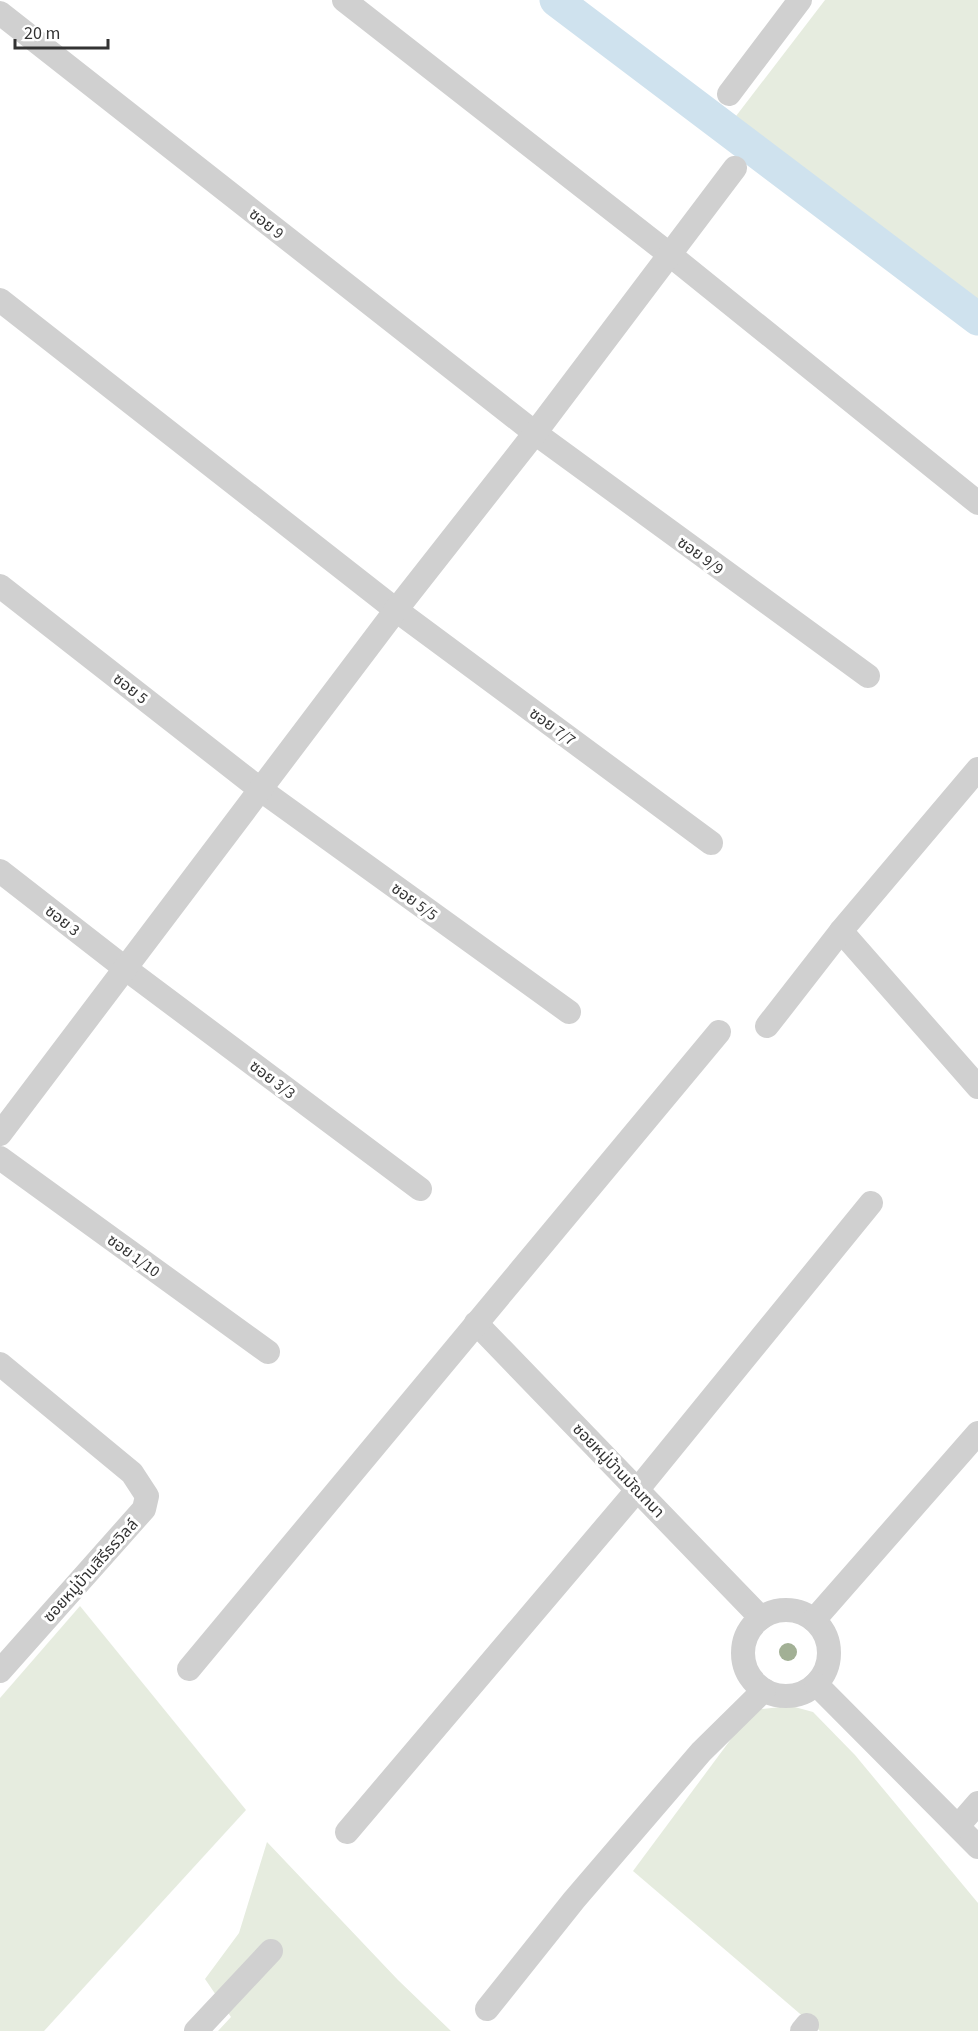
<svg xmlns="http://www.w3.org/2000/svg" width="978" height="2031" viewBox="0 0 978 2031" font-family="'Source Sans 3','Noto Sans Thai',sans-serif">
<rect width="100%" height="100%" fill="#fff"/>
<g fill="#e6ecdf">
<path d="M825,0H978V306L733,120Z"/>
<path d="M80,1606L246,1810L44,2031H0V1698Z"/>
<path d="M791,1706L813,1712L855,1755L978,1903V2031H820L633,1871L734,1735L761,1709Z"/>
<path d="M267,1842L398,1980L451,2031H218L231,2017L205,1979L239,1933Z"/>
</g>
<g fill="none" stroke-linecap="round" stroke-linejoin="round">
<path stroke="#cfe2ee" stroke-width="33" d="M556,0L978,319"/>
<g stroke="#d0d0d0" stroke-width="24">
<path d="M344,0L669,254L978,503"/>
<path d="M0,13L535,433L868,676"/>
<path d="M729,94L800,0"/>
<path d="M0,300L396,610L711,843"/>
<path d="M0,586L261,790L569,1012"/>
<path d="M0,871L126,969L420,1189"/>
<path d="M841,931L978,1087"/>
<path d="M767,1026L841,931L978,769"/>
<path d="M0,1134L396,610L535,433L735,168"/>
<path d="M0,1158L268,1352"/>
<path d="M476,1323L761,1618"/>
<path d="M0,1364L132,1473L147,1496L144,1509L0,1671"/>
<circle cx="786" cy="1653" r="43"/>
<path d="M814,1620L978,1433"/>
<path d="M189,1669L719,1032"/>
<path d="M816,1684L978,1847"/>
<path d="M958,1826L978,1803"/>
<path d="M347,1832L638,1489L871,1203"/>
<path d="M487,2009L574,1900L701,1752L764,1690"/>
<path d="M196,2031L271,1951"/>
<path d="M802,2031L807,2025"/>
</g>
</g>
<circle fill="#a2b095" cx="788" cy="1652" r="9"/>
<g text-anchor="middle" stroke-width="6" stroke-linejoin="round" paint-order="stroke">
<g font-size="16" fill="#333" stroke="#fff">
<text transform="translate(267 223) rotate(38)" y="6">ซอย 9</text>
<text transform="translate(701 555) rotate(36)" y="6">ซอย 9/9</text>
<text transform="translate(131 688) rotate(38)" y="6">ซอย 5</text>
<text transform="translate(553 726) rotate(36)" y="6">ซอย 7/7</text>
<text transform="translate(415 901) rotate(36)" y="6">ซอย 5/5</text>
<text transform="translate(63 920) rotate(38)" y="6">ซอย 3</text>
<text transform="translate(273 1079) rotate(37)" y="6">ซอย 3/3</text>
<text transform="translate(134 1255) rotate(36)" y="6">ซอย 1/10</text>
<text transform="translate(619 1470) rotate(46)" y="6">ซอยหมู่บ้านมัณฑนา</text>
<text transform="translate(90 1570) rotate(-48)" y="6">ซอยหมู่บ้านสิรีธรวิลล์</text>
</g>
</g>
<path d="M15 39v9h93v-9" fill="none" stroke="#333333" stroke-width="3"/>
<text x="24" y="39" font-size="18" fill="#333333" stroke="#ffffff" stroke-width="4.5" paint-order="stroke">20 m</text>
</svg>
